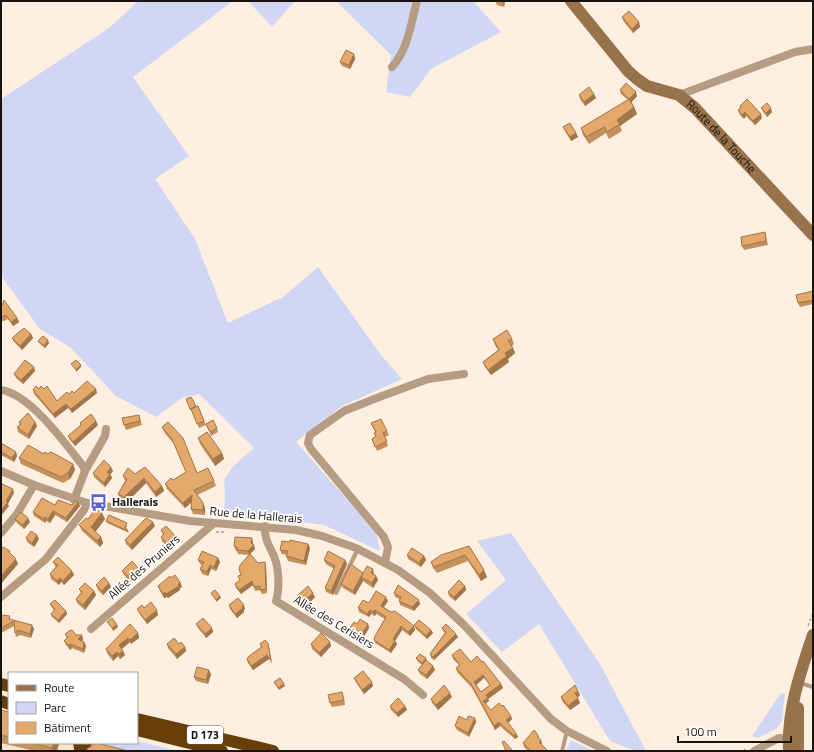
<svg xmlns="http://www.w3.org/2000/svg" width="814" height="752" viewBox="0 0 814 752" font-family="'Titillium Web',sans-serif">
<rect width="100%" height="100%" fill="#feefe0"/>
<path fill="#fce3cb" d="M1,710L9,712V743H134L171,751H1Z"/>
<g fill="#d0d7f5">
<path d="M138,1H233L133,77L189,156L155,179L195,239L228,323L283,297L318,267L381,355L402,379L342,406L296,442L376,532L380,551L324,525L244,515L224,514L225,493L224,480L233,466L254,448L199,394L182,398L156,417L116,396L71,348L40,329L1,276V99L109,28Z"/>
<path d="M248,1H295L272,27Z"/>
<path d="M336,1H473L501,32L431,69L410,97L386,92L391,55Z"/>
<path d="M511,533L600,664L646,751H635L610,741L539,624L502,652L466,614L506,580L477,541Z"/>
<path d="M785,693L782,721L777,728L758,738L752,736L780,694Z"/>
<path d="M571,740L594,751H595H566Z"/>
<path d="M137,741L178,751H89L97,743H137Z"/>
</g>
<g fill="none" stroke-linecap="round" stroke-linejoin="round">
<g stroke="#aca095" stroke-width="1.5" stroke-dasharray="3 2" stroke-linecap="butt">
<path d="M216,532H224"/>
<path d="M808,626L813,613"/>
<path d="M743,751L747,748"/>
</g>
<g stroke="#b69c82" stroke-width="4">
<path d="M336,593L358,549"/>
<path d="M800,683L813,687"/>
<path d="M562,751L567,731"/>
</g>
<g stroke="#b69c82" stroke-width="8">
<path d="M392,67C408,50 411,23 417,1"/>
<path d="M679,95L795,52L813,49"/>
<path d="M1,390C30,394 65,443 83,466L85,471L74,500"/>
<path d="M1,471L34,485L87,503L190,521L296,530L322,536L356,548L398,570L430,593L464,625L551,719L567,731L607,751"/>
<path d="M85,471L105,436L106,429"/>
<path d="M265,526C264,539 269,545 274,556C279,569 280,588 276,601L404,679L423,695"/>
<path d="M1,533L17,514L34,485"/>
<path d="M385,563L388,547L384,537L311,449L308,443L310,435L344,411L382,396L428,379L464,374"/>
<path d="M1,597L46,559L84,510L87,503"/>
<path d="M91,629L213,524"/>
<path d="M754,751L779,738L794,739"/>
</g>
<g stroke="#98724b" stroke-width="12">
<path id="s1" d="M571,1L628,71L637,79L647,86L679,95L695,108L813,235"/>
<path d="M798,708V751"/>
<path d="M789,751C787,711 800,673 813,635"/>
</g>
<g stroke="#673e07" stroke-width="12">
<path d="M1,684L9,686"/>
<path d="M1,701L9,704"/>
<path d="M137,719L273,751"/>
<path d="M137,730L222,751"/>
<path d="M79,743L80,748L86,743"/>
</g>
</g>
<g fill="#c4905b" fill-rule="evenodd">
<path d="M495,1H505L504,7L497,5Z"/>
<path d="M622,17L639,22L640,27L633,33L624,22Z"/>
<path d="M354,54L355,59L350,69L342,66L340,62Z"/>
<path d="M620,90L637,96L631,102L634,107L637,114L620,126L622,131L609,139L606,133L589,144L583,135L581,128L628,100L621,94Z"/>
<path d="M594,94L596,98L585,106L580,99L579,95Z"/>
<path d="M740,106L762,118L755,125L746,116L744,119L740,115L738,110L740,108Z"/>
<path d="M761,108L772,112L767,117L763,112Z"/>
<path d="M563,127L576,133L578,137L571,141L565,131Z"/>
<path d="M765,232L766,236L768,245L744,250L742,246Z"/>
<path d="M813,291V304L800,307L798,303Z"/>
<path d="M1,308L17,318L19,322L13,326L8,319L4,321H1Z"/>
<path d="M31,334L33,338L22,350L14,342L12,338Z"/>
<path d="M493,339H512L514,344L512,346L515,353L508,359L509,362L491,375L485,367L483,362L498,350L495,345Z"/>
<path d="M38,341L49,343L45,348L39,343Z"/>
<path d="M34,367L35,371L23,384L16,378L14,374Z"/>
<path d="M39,389L57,401L69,394L74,393H97L72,413L68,408L55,418L34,394L33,390Z"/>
<path d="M191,397L196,407L198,406L206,425L199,428L192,411H191L186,399Z"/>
<path d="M139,415L142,425L126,430L124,425Z"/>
<path d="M19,422H35L37,426L29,439L18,432L17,427L20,425Z"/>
<path d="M168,422L197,473L214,481L216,486L197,495L203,503L205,508V515L193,514L191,509L192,502L185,508L167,489L165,484L173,480L186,472L174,444L164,432L162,427Z"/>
<path d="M80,423L98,425L75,446L70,440L68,436L81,425Z"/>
<path d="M371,423L387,431L389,435L385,437L388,446L377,451L372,439L376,437L374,433L375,432Z"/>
<path d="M206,424L217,428L218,432L211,436Z"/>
<path d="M198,438L222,453L224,459L215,466L200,444Z"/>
<path d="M1,443L16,452L17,456L14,462L1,455Z"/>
<path d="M44,454H48L73,464L75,470L70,479L63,483L21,464L19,458Z"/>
<path d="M113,471L110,474L112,478L105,487L94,477L93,473Z"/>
<path d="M135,474L162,486L164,491L156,497L146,483L126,503L119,499L118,494L125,481L123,476Z"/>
<path d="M55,505L80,506L67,522L55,515L50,523L46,521L45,523L34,516L33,512Z"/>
<path d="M15,519L30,522L24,529L17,523Z"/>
<path d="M88,519H105L95,531L101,537L103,543L100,547L82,531L79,525Z"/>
<path d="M106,521L127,525L126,528L128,531L129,533L107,523Z"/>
<path d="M155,526L132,550L126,544L125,540Z"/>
<path d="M161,530L179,543L170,550L162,541L161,537L163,535Z"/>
<path d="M26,538L39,539L34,547L27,542Z"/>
<path d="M253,542V545L255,549L250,554L258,563L266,566L267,593L262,594L260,590L255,591L253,585L241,594L236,588L235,584L240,580L238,576L241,575L248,555L238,554L237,551H236L234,546Z"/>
<path d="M290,542L308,544L310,548L306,565L288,561L286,556L287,555L282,554L280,550Z"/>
<path d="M469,546L487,577L481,581L468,561L437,573L433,568L431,562Z"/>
<path d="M407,555L424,556L426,560L421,567L408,559Z"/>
<path d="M198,560L220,562L216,571L211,569L208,576L202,574L200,569L202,565L200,564Z"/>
<path d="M324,560H345L347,564L333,595L326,592L325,588L334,569L326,564Z"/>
<path d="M53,562L72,571L74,575L64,585L61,582L59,585L51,579L50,574L56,567L55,566Z"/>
<path d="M122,571L140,572L131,582L124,575Z"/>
<path d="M363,574H374L376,576L378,580L373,588L363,581L355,595L343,588L341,584Z"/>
<path d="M171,578L180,582L182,587L180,588V590L168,598L167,597L164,598L160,591L158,586Z"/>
<path d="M109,583L111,587L103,595L98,590L96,585Z"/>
<path d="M465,586L466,590L455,601L449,596L448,592Z"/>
<path d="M79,589L94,591L96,595L85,610L77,603L76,599L81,593Z"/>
<path d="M394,593L420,604L414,611L400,605L399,601L400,599L395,597Z"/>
<path d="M297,596L315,597L305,607L299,600Z"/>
<path d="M388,601L384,607L415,630L410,636L402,630L395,641L397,644L391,653L375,643L374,640L385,619L376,614L375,616L371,614L369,617L359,612L358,608L369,603Z"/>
<path d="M50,604L66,611L67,614L59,623L52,617L51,614L54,610L52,608Z"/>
<path d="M229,605L245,609L244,610V612L237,618L230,609Z"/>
<path d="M144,608L158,615L147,624L139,613L137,609Z"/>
<path d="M1,615L34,629L31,638L20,635L16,637L15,633L14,626L1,633Z"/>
<path d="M196,624L212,628L213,632L206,638L198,628Z"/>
<path d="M357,624H368L369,628L360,643L354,640L353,635L351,633L349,629Z"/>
<path d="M414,625L431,630L433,633L427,639L416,629Z"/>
<path d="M442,628L458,637L434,660L431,658L430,654L445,633L443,631Z"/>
<path d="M138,633L139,638L131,644L130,642L122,649L125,655L120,659L118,656L113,661L107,653L106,649Z"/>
<path d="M65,634L82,635L83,639L82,641L84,642L86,646L84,653L72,648L70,650L66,645L64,641L67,639Z"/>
<path d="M330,642L331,646L321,657L312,649L311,644Z"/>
<path d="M167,644H179L185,647L186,651L177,659L168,648Z"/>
<path d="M260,644L269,647L272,664L269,659L253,670L248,663L247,659L261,647Z"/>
<path d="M452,655L471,662L501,684L503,688L488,699L489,701L485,704L491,710L511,716L512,719L508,723L518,737L515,739L500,726L495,730L472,688L457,672L456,668L459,665L453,659ZM484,678L490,685L481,692L476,685Z"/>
<path d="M416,658H426V661L433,666L435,670L427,679L420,674L418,670L422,665L418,662Z"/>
<path d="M211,674L208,684L196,681L194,677Z"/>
<path d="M354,678L373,686L364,694L356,682Z"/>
<path d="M578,691L580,695L577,697L580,703L570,710L562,701L561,697Z"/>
<path d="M344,697L345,705L332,707L330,703Z"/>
<path d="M452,697L438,710L432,703L431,699Z"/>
<path d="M390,706H405L407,710L398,717L391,710Z"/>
<path d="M1,710L9,712V743H59L57,751H35L1,743Z"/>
<path d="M475,718L476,722L469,737L457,730L455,726L467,720Z"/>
<path d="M538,735L540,739L541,740L542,744L541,745L548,751H528L524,747L523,743Z"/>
</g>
<g fill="#a0764a">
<path d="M503,1H505L504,7L503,2Z"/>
<path d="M639,22L640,27L633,33L632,29Z"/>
<path d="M354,54L355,59L350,69L349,65Z"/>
<path d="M636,92L637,96L631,103L629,99Z"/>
<path d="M594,94L596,98L585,106L584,102Z"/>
<path d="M634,107L637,114L620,126L617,120Z"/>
<path d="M771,108L772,112L767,117L766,113Z"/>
<path d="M745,112L746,116L744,119L742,115Z"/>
<path d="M761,114L762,118L755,125L753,121Z"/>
<path d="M576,133L578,137L571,141L570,137Z"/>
<path d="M17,318L19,322L13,326L11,322Z"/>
<path d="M31,334L33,338L22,350L20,346Z"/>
<path d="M48,340L49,343L45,348L44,346Z"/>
<path d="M513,348L515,353L508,359L509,362L491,375L488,370L505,353Z"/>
<path d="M81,365V367L76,372V370Z"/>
<path d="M34,367L35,371L23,384L21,380Z"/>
<path d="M96,389L97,393L72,413L71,409Z"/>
<path d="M66,404L68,408L55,418L53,414Z"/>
<path d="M96,421L98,425L75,446L73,442Z"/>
<path d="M35,422L37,426L29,439L28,435Z"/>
<path d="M16,452L17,456L14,462L12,458Z"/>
<path d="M222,453L224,459L215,466L213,459Z"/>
<path d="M73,464L75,470L70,479L68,473Z"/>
<path d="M111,467L113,471L109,476L107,472Z"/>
<path d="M110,474L112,478L105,487L104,483Z"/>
<path d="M144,478L146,483L126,503L124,497Z"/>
<path d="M162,486L164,491L156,497L155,492Z"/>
<path d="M13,489L14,493L8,504L9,506L1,516V510Z"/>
<path d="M192,495L194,500L185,508L183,503Z"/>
<path d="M78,502L80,506L67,522L66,518Z"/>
<path d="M203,503L205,508V515L203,510Z"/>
<path d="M53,511L55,515L50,523L48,519Z"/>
<path d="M102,513L105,519L94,534L91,527Z"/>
<path d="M45,517L46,521L45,523L44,519Z"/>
<path d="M28,518L30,522L24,529L23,525Z"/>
<path d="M153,522L155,526L132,550L130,545Z"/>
<path d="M37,535L39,539L34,547L32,543Z"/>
<path d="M101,537L103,543L100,547L97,541Z"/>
<path d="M177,538L179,543L170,550L168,546Z"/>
<path d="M252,538L253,542V546L254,545L255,549L249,555L248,551L251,543Z"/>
<path d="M308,544L310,548L306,565L304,561Z"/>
<path d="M424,556L426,560L421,567L419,563Z"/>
<path d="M218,558L220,562L216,571L214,567Z"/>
<path d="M16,559L18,564L1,584V576Z"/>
<path d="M345,560L347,564L333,595L331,591Z"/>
<path d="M265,562L266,566L267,593L266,589Z"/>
<path d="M210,565L211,569L208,576L207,572Z"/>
<path d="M138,568L140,572L131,582L130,578Z"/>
<path d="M373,569L374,574L372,577L371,573Z"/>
<path d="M484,570L487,577L481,581L479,575Z"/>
<path d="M72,571L74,575L64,585L63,581Z"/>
<path d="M376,576L378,580L373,588L372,583Z"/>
<path d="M361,577L363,581L355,595L353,591Z"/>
<path d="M60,578L61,582L59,585L57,581Z"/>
<path d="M252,581L253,585L241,594L239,590Z"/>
<path d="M180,582L182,587L180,588V590L168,598L166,594Z"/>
<path d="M109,583L111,587L103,595L102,591Z"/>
<path d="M465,586L466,590L455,601L454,597Z"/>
<path d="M94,591L96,595L85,610L83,605Z"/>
<path d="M165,592L167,597L164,598L163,594Z"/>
<path d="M313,593L315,597L305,607L303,602Z"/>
<path d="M220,596L221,598L216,602V600Z"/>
<path d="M386,597L388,601L382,609L381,606Z"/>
<path d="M419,600L420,604L414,611L412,607Z"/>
<path d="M244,605L245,609L244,610V612L237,618L235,614Z"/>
<path d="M157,610L158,615L147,624L145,620Z"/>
<path d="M370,610L371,614L369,617L367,614Z"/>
<path d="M375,610L376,614L375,616L373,612Z"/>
<path d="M66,611L67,614L59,623L58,620Z"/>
<path d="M368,624L369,628L360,643L359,639Z"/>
<path d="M32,625L34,629L31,638L30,634Z"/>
<path d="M117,625L118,627L113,631L112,628Z"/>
<path d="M401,626L402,630L395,641L397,644L391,653L389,650L393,639Z"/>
<path d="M414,626L415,630L410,636L408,632Z"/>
<path d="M212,628L213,632L206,638L205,634Z"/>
<path d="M431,630L433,633L427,639L426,636Z"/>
<path d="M138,633L139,638L131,644L130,640Z"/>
<path d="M456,634L458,637L434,660L433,657Z"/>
<path d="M82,635L83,639L79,644L78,639Z"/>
<path d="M128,638L130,642L121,649L119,645Z"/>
<path d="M84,642L86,646L84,653L83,649Z"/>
<path d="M330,642L331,646L321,657L319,653Z"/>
<path d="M70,644L72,648L70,650L69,645Z"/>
<path d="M185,647L186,651L177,659L176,654Z"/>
<path d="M123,651L125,655L120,659L119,654Z"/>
<path d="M117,652L118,656L113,661L112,656Z"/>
<path d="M267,655L269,659L253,670L251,666Z"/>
<path d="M426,658L427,662L424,667L422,663Z"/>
<path d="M433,666L435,670L427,679L426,675Z"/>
<path d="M209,670L211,674L208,684L206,680Z"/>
<path d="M483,675L484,678L475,686L474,682Z"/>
<path d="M372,682L373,686L364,694L362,690Z"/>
<path d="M284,684L285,686L279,690L278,688Z"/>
<path d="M501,684L503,688L488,699L489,701L484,705L483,701L486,695Z"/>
<path d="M578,691L580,695L577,698L575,693Z"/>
<path d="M450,693L452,697L438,710L436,705Z"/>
<path d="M578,698L580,703L570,710L568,706Z"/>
<path d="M405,706L407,710L398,717L397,713Z"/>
<path d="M511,716L512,719L507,724L506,720Z"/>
<path d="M475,718L476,722L469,737L468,733Z"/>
<path d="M499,722L500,726L495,730L494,726Z"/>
<path d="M516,733L518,737L515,739L514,736Z"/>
<path d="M541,740L542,744L540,746L539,742Z"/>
<path d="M54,743H59L57,751H54L52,748Z"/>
</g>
<g fill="#e4a86a" stroke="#a0764a" fill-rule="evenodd">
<path d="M495,1H503V2Z"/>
<path d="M629,11L639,22L632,29L622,17Z"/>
<path d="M346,50L354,54L349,65L340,62Z"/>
<path d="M626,83L636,92L629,99L620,90Z"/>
<path d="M589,87L594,94L584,102L579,95Z"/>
<path d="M629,99L634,107L617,120L620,124L607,132L604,127L586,137L581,128Z"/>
<path d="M747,99L761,114L753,121L745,112L742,115L738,110L741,108L740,106Z"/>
<path d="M767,103L771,108L766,113L761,108Z"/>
<path d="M570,123L576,133L570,137L563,127Z"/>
<path d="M765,232L766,241L742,246L741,237Z"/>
<path d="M813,291V300L798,303L796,295Z"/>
<path d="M4,300L17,318L11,322L6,315L1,317V308Z"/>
<path d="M24,328L31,334L20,346L12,338Z"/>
<path d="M507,330L512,339L508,341L513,348L505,353L507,356L488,370L483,362L499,350L493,339Z"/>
<path d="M43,336L48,340L44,346L38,341Z"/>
<path d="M25,360L34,367L21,380L14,374Z"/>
<path d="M76,360L81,365L76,370L71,364Z"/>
<path d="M87,381L96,389L71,409L66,404L53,414L33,390L36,386L39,389L41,386L44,389L47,386L57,401L67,392L69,394L72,391L74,393Z"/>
<path d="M191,397L196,406L190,409L186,399Z"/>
<path d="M198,406L204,421L197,424L191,409Z"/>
<path d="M28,413L35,422L28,435L17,427L21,424L19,422Z"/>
<path d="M91,414L96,421L73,442L68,436L81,425L80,423Z"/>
<path d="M139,415L140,421L124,425L122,418Z"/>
<path d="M381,419L387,431L383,433L387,441L375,447L372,439L376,436L374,433L376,432L371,423Z"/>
<path d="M213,420L217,428L210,432L206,424Z"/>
<path d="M168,422L183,438L197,473L208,468L214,481L194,490L203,503V510L191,509L192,495L183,503L165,484L171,478L173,480L186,472L172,439L162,427Z"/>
<path d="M207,432L222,453L213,459L198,438Z"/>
<path d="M1,443L16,452L12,458L1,452Z"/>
<path d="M28,445L44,454L45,452L48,454L50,452L55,454L73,464L68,473L61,477L19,458Z"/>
<path d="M104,460L111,467L107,472L110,474L104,483L93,473Z"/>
<path d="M145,467L162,486L155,492L144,478L124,497L118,494L127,479L123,476L128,468L135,474Z"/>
<path d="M2,484L13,489L6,501L8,502L1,510V486Z"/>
<path d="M42,498L55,505L58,500L72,505L75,501L78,502L66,518L53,511L48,519L45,517L44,519L33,512Z"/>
<path d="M96,508L102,513L91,527L101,537L97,541L79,525L86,518L88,519Z"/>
<path d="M21,512L28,518L23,525L15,519Z"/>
<path d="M109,515L127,523L125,527L128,531L106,521Z"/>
<path d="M146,518L153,522L130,545L125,540Z"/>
<path d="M166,526L177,538L168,546L161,537L164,534L161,530Z"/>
<path d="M31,531L37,535L32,543L26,538Z"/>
<path d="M235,537L252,538L251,543L254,545L248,551L237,550V547L234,546Z"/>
<path d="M290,540L308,544L304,561L286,556L288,551L280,550L282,541L290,542Z"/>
<path d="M469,546L484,570L479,575L465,555L434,567L431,562L441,555Z"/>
<path d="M3,547L10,551L9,552L16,559L1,576V550Z"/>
<path d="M412,548L424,556L419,563L407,555Z"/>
<path d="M202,551L218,558L214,567L210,565L207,572L200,569L204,562L198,560Z"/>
<path d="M328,551L345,560L331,591L325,588L335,566L324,560Z"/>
<path d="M250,554L258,563L265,562L266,589L260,590V586L254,587L252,581L239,590L235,584L240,580L238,576L241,575L239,569L240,565Z"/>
<path d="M58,557L72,571L63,581L60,578L57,581L50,574L58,565L53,562Z"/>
<path d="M132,561L138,568L130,578L122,571Z"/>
<path d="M351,564L363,573L353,591L341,584Z"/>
<path d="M367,566L373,569L371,573L376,576L372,583L361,577Z"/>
<path d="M175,575L180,582L178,584L179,586L166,594L165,592L163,594L158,586L170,576L171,578Z"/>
<path d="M104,577L109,583L102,591L96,585Z"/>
<path d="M459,580L465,586L454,597L448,592Z"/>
<path d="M85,583L94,591L83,605L76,599L82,592L79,589Z"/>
<path d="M398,585L419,600L412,607L399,601L401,597L394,593Z"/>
<path d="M308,586L313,593L303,602L297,596Z"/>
<path d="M215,590L220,596L216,600L211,593Z"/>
<path d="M376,591L386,597L381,606L391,612L395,611L414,626L408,632L401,626L393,639L395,641L389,650L374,640L375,636L386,617L375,610L373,612L370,610L367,614L358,608L363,600L369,603Z"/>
<path d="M238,598L244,605L242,606L243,608L235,614L229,605Z"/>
<path d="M55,600L66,611L58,620L51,614L55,609L50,604Z"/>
<path d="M151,602L157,610L145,620L137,609L142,605L144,608Z"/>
<path d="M1,615L10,616L9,619L32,625L30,634L18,630L15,633L14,621L1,628Z"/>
<path d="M112,618L117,625L112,628L107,622Z"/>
<path d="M203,618L212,628L205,634L196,624Z"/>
<path d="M360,619L368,624L359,639L353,635L354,632L349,629L354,622L357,624Z"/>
<path d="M419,620L431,630L426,636L414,625Z"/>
<path d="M130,624L138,633L130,640L128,638L119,645L123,651L119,654L117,652L112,656L106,649Z"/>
<path d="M446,624L456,634L433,657L430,654L446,632L442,628Z"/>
<path d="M72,630L76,635H82L78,639L84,642L83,649L70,644L69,645L64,641L68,637L65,634L69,631Z"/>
<path d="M321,633L330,642L319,653L311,644Z"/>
<path d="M174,638L179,644L181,642L185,647L176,654L167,644Z"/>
<path d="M265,640L268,643L271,660L267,655L251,666L247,659L249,656L262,647L260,644Z"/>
<path d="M460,649L471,662L477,656L482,662L483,661L501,684L486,695L488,698L483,701L491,710L499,703L502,706L503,705L511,716L506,720L516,733L514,736L499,722L494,726L471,684L456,668L460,665L452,655ZM483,675L490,685L481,692L474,682Z"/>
<path d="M420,654L426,658L422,663L416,658Z"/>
<path d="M426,660L433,666L426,675L418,670Z"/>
<path d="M197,667L209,670L206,680L194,677Z"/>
<path d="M363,671L372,682L362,690L354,678Z"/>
<path d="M280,678L284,684L278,688L274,682Z"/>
<path d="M444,685L450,693L436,705L431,699Z"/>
<path d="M575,685L578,691L575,693L578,698L568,706L561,697Z"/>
<path d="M342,692L344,700L330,703L328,695Z"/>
<path d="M398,698L405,706L397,713L390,706Z"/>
<path d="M1,710L9,712V737L1,735Z"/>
<path d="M459,716L467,720L468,716L475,718L468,733L455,726Z"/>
<path d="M534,730L538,735L537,736L541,740L539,742L548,751H531L523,743Z"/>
<path d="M504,741L513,751H506L502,742Z"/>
<path d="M33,743H54L52,748Z"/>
<path d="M96,743H97L128,751H87V749Z"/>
</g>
<defs>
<symbol id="bus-bare" viewBox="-9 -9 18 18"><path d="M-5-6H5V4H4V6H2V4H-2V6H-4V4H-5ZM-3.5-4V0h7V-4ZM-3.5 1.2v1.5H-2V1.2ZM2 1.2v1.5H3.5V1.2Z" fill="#5961d8" stroke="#fff" stroke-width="2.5" paint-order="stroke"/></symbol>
</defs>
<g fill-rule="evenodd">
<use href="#bus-bare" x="86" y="490" width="25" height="25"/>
</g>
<g text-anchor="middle" stroke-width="3.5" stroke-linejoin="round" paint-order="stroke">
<rect fill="#fff" stroke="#5e5a56" stroke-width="1" x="187" y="726" width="36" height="18" rx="3"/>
<g font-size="11" font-weight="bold" fill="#19130d">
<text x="205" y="739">D 173</text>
</g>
<g font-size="12" fill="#19130d" stroke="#fff">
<text dy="4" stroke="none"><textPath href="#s1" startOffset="207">Route de la Touche</textPath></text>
<text transform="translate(256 515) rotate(5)" y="4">Rue de la Hallerais</text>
<text transform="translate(144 567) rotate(-41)" y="4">Allée des Pruniers</text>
<text transform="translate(334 622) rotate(31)" y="4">Allée des Cerisiers</text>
</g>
<g font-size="12" font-weight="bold" fill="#19130d" stroke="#fff" text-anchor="start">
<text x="112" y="506">Hallerais</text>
</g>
</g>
<rect width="814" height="752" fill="none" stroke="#19130d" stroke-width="4"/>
<rect x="8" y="672" width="130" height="72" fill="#ffffff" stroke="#a3a19e"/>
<rect x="16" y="685" width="20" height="6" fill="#98724b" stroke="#a3a19e"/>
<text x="44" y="692" font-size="12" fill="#19130d">Route</text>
<rect x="16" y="702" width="20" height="12" fill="#d0d7f5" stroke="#a3a19e"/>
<text x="44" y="712" font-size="12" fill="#19130d">Parc</text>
<rect x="16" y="722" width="20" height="12" fill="#e4a86a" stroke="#a3a19e"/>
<text x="44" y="732" font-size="12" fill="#19130d">Bâtiment</text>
<path d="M678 736v6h113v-6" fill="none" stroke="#19130d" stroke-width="2"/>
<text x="684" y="736" font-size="12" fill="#19130d" stroke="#ffffff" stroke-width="3" paint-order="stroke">100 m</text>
</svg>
